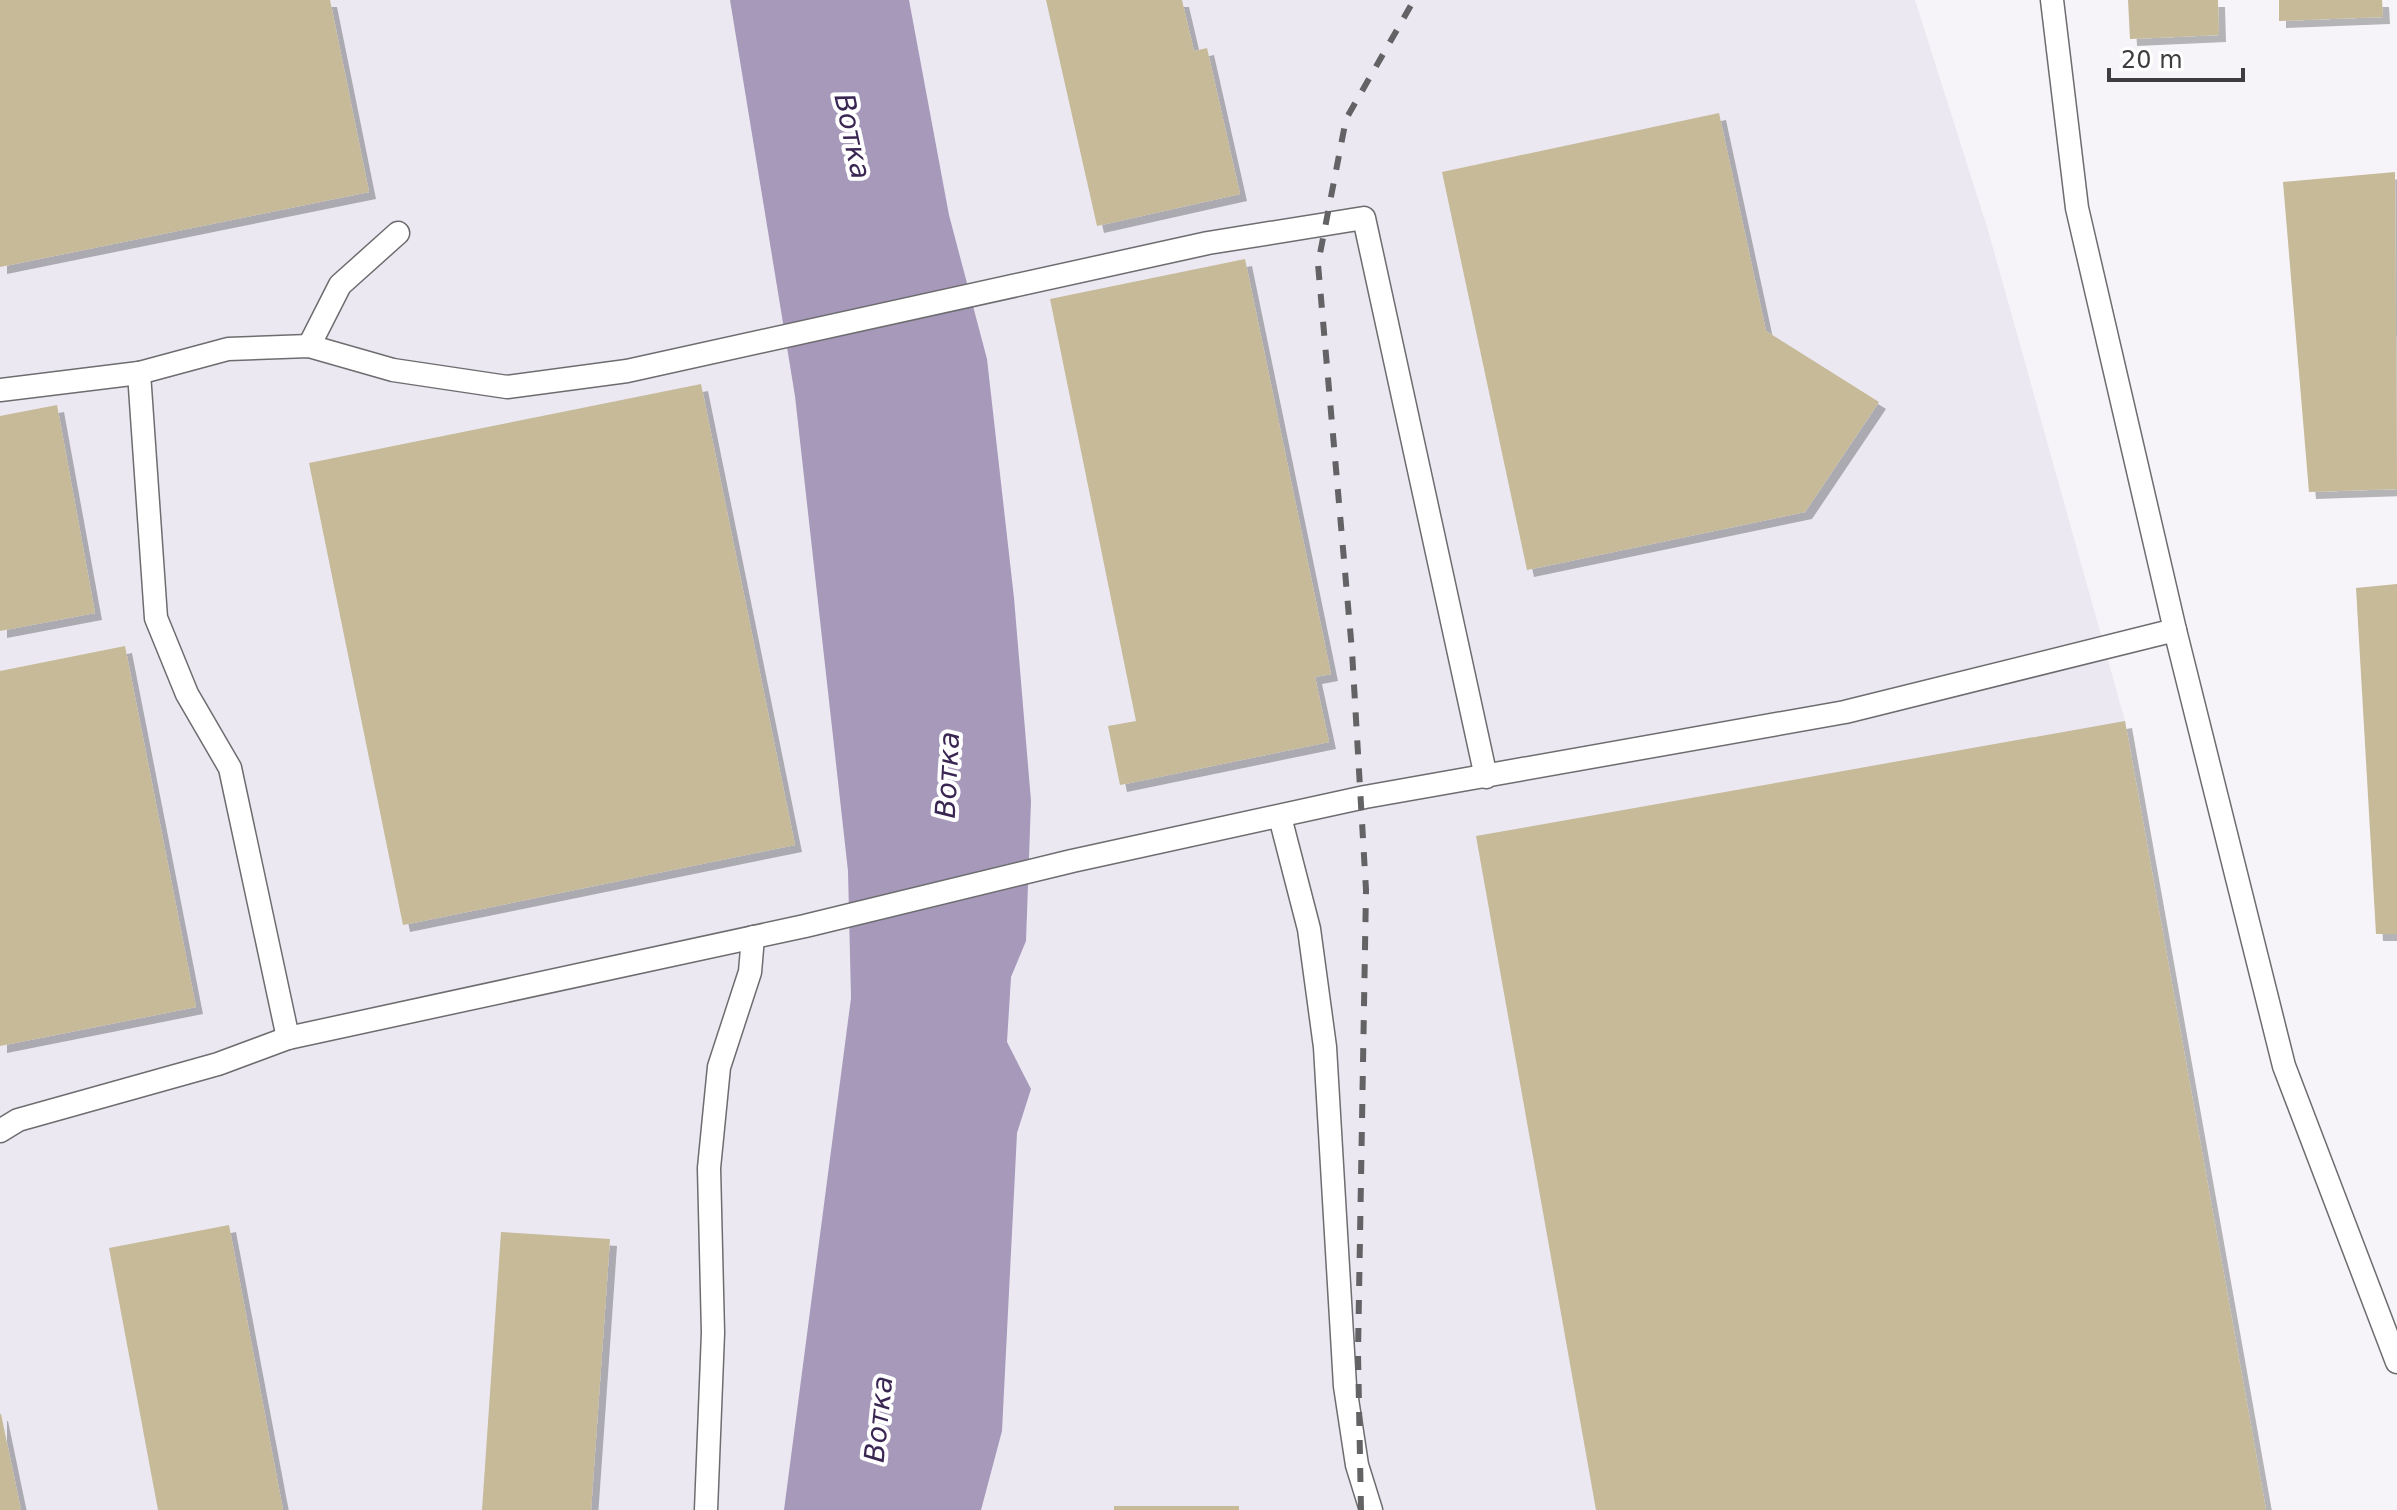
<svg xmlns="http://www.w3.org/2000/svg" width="2397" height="1510" viewBox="0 0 2397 1510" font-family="'DejaVu Sans',sans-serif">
<defs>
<filter id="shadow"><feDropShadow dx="7" dy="7" stdDeviation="0" flood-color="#0004"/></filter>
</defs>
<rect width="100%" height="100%" fill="#f6f4f8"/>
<path fill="#ebe8f2" d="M0,0H1915L1988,230L2125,721L2266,1510H0Z"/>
<path fill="#a699ba" d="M730,0H909L949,215L987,359L1014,598L1031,801L1026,941L1011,977L1007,1042L1031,1089L1017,1133L1002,1431L981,1510H784L851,998L848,871L795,396Z"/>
<g fill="#c6ba98" filter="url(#shadow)">
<path d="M0,0H330L369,192L0,267Z"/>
<path d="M1046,0H1182L1194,51L1207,48L1240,194L1097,226Z"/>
<path d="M2128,0H2218L2219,35L2130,39Z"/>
<path d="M2279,0H2382L2383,17L2279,21Z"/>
<path d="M1719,113L1766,331L1879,402L1805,512L1527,570L1442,172Z"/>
<path d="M2395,172L2397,489L2309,492L2283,182Z"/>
<path d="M1245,259L1331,674L1315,677L1329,742L1120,785L1108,726L1136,721L1050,299Z"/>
<path d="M701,384L795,845L403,925L309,463Z"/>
<path d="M57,405L95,613L0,631V416Z"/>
<path d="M2397,584V934H2376L2356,588Z"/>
<path d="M125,646L196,1007L0,1046V671Z"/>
<path d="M2125,721L2266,1510H1596L1476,836Z"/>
<path d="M229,1225L283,1510H158L109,1248Z"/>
<path d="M501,1232L610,1239L591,1510H482Z"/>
<path d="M0,1414H1L21,1510H0Z"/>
<rect x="1114" y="1506" width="125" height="4"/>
</g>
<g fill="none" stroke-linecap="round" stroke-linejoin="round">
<defs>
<g id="lane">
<path d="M2052,0L2077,208L2175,630L2284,1066L2397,1362"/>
<path d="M309,346L340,285L398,233"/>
<path d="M139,373L156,618L187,694L230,768L288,1038"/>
<path d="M0,390L139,373L228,349L309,346L393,370L507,387L627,371L1208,243L1364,218L1486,777"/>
<path d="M1280,817L1309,929L1325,1047L1345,1386L1357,1465L1371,1510"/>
<path d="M0,1131L18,1120L218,1064L288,1038L805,926L1072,861L1365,797L1845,712L2175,630"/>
<path d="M706,1510L713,1333L709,1168L719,1067L750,972L753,937"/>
</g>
</defs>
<use href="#lane" stroke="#6d6c6f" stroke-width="25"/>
<use href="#lane" stroke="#fff" stroke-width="22"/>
<path stroke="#636265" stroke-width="6" stroke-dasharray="14 14" stroke-linecap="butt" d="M1361,1510L1358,1353L1366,890L1352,651L1318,264L1346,119L1414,0"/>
</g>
<g text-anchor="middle" stroke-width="8" stroke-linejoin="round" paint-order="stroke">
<g font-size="28" font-style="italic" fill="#3a2652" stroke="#fff">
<text transform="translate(853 136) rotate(78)" y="10">Вотка</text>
<text transform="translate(947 775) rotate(-87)" y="10">Вотка</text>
<text transform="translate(878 1419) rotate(-84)" y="10">Вотка</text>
</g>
</g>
<path d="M2109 68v12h134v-12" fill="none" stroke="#3d3c3e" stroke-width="4"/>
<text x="2121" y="68" font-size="24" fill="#3d3c3e" stroke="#ffffff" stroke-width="6" paint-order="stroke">20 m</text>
</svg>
